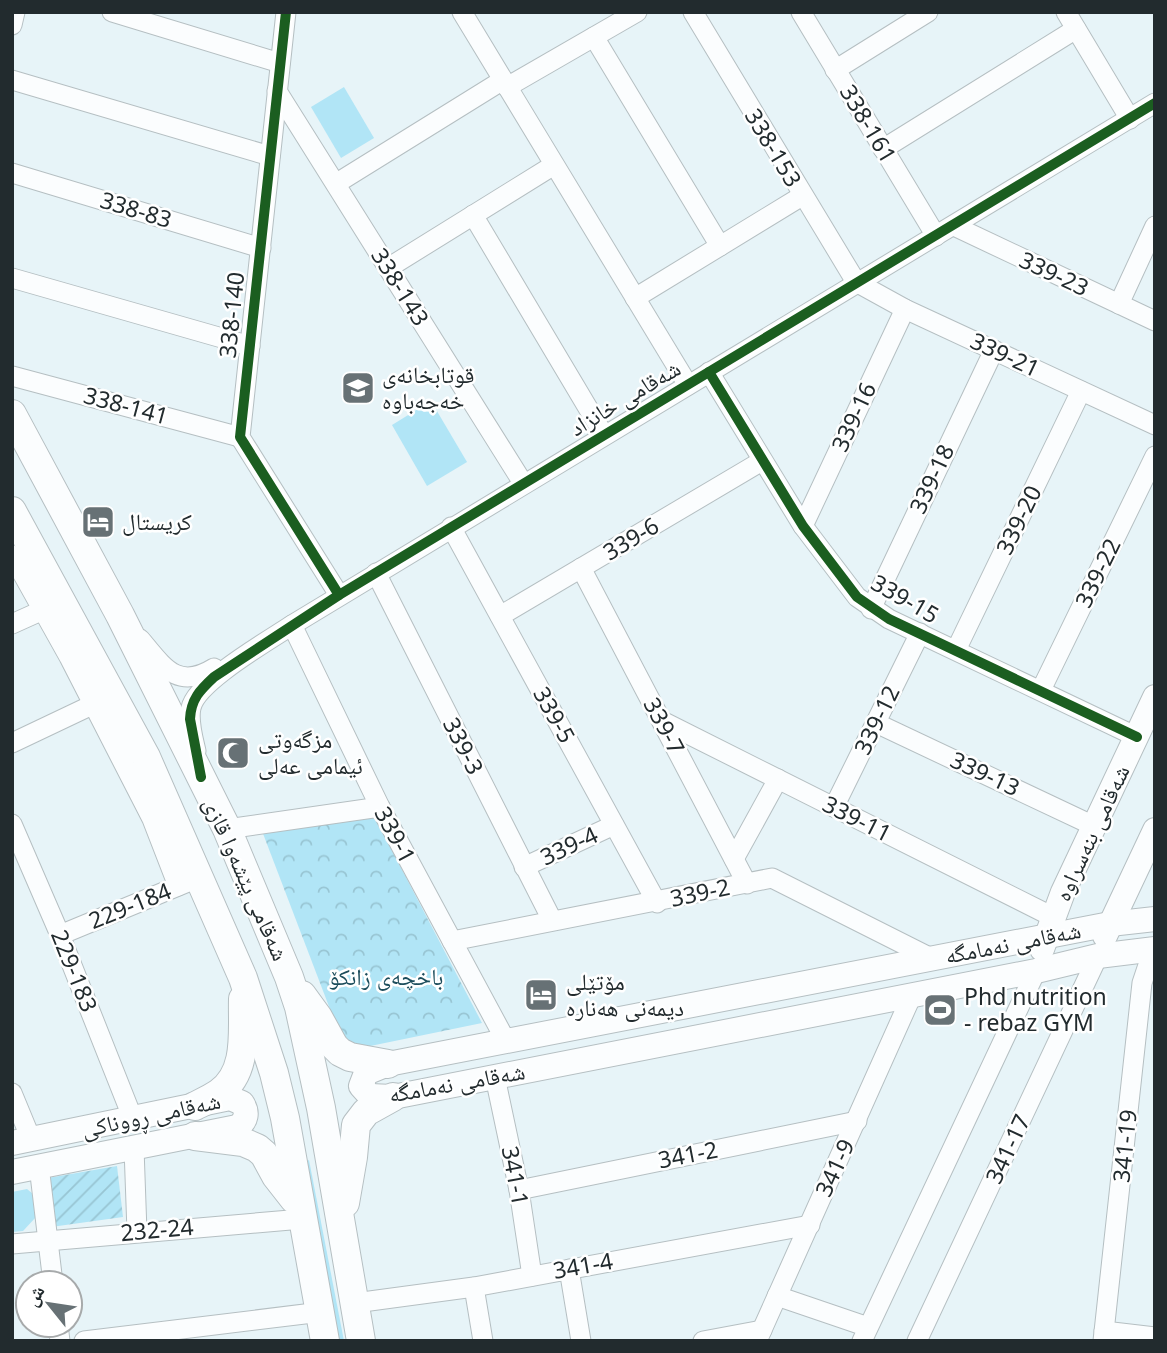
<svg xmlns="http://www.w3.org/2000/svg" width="1167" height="1353" viewBox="0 0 1167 1353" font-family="'Noto Sans','Noto Naskh Arabic',sans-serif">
<defs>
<pattern id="park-crowns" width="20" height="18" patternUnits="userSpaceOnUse" patternTransform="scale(1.75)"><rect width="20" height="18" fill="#b1e5f6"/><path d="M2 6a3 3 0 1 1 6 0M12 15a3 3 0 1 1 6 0" fill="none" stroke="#98c5d3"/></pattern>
<pattern id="garden-furrows" width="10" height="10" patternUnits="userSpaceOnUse" patternTransform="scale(1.75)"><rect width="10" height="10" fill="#b1e5f6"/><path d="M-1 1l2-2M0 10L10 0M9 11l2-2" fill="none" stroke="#98c5d3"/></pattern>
</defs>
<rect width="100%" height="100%" fill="#e7f4f8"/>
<g fill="#b1e5f6">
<path d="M344,87L374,138L341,158L311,107Z"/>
<path d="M431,401L467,462L427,486L392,425Z"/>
<path d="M309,1160L344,1341H334L305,1162Z"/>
<path d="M27,1189L33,1194L36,1217L23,1231L12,1232V1192Z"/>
</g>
<path fill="url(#park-crowns)" d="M374,816L482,1023L346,1051L262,831Z"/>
<path fill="url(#garden-furrows)" d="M117,1166L123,1217L51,1227L48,1178Z"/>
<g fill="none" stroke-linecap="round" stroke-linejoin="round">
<defs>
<g id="minor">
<path d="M112,12L280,63"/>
<path d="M286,12L240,437L339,595"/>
<path d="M462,12L688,385"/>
<path d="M693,12L856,282L905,309L1155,425"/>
<path d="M801,12L936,236"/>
<path d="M1066,12L1130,119"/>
<path d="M12,25L15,12"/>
<path d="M594,37L720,246"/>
<path d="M835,70L928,12"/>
<path d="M12,80L270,156"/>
<path d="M507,87L637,12"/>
<path d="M277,91L523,483"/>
<path d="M883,149L1076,29"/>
<path d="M12,173L261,248"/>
<path d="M337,183L503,80"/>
<path d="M473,215L604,435"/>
<path d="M954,226L1155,321"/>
<path d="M388,268L554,165"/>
<path d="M12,278L250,346"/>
<path d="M635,298L802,196"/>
<path d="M1119,304L1155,226"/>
<path d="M709,372L803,526L857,597L889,619L1137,737"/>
<path d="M12,376L240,437"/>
<path d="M803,526L905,309"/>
<path d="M451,527L657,903"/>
<path d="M12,555L69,657L152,819L178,886"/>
<path d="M581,568L747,884"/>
<path d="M376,573L552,920"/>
<path d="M871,609L994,350"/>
<path d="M500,616L762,461"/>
<path d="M12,624L43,610"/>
<path d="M292,625L380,807L506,1041"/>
<path d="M140,639C163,666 177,691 214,668"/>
<path d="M956,650L1081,391"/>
<path d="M1041,690L1155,456"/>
<path d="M662,721L1053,917"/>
<path d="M876,723L1094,826"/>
<path d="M12,743L92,705"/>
<path d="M196,751C193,738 188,721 191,708C196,682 268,641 292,625L1155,103"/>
<path d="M834,807L920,633"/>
<path d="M12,824L60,935L133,1119"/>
<path d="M227,829L380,807"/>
<path d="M734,859L778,779"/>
<path d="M524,867L614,825"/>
<path d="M60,935L188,882"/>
<path d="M452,941L772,878L933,959"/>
<path d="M495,1077L519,1190L532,1276"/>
<path d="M12,1093L31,1139"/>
<path d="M134,1148L137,1232"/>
<path d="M39,1166L53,1283"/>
<path d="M519,1190L857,1121"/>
<path d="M12,1244L302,1219"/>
<path d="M569,1269L581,1341"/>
<path d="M474,1287L483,1341"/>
<path d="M777,1296L868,1327"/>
<path d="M355,1303L474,1287L810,1225"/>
<path d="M58,1325L60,1341"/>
<path d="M1104,1331L1155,1337"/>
<path d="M84,1341L321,1312"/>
<path d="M703,1341L762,1330"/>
<path d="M757,1341L912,995"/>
<path d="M862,1341L1036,971"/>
<path d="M917,1341L1098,956"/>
<path d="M1103,1341L1142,983L1149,962L1155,955"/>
</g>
<g id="major">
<path d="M1155,919L1110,924L388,1064L366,1073L361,1086L370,1096L393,1097L1036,971L1098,956L1155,949"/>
<path d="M1105,936L1155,830"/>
<path d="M1042,949L1063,892L1155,697"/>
<path d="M12,1143L230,1098L242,1103C248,1112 247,1121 237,1127L12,1172"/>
</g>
<g id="highway">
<path d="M12,414L120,615L227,829L289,977L299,1007L321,1108L361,1341"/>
<path d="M12,511L146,757L243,978L274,1073L285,1118L325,1341"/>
<path d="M302,995L318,1017L334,1046L340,1052L350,1057L388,1064"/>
<path d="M195,1106C203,1102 212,1098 219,1093C249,1072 242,1030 243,999"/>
<path d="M195,1136L243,1142L257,1148L264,1154L276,1176L294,1199"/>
<path d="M345,1203L353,1157L356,1125L366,1112L393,1097"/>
</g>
</defs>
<use href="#minor" stroke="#b5bfc2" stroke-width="21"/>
<use href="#major" stroke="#b5bfc2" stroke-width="26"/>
<use href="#highway" stroke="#b5bfc2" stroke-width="30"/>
<use href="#minor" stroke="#fbfdfe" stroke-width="19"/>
<use href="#major" stroke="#fbfdfe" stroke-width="24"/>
<use href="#highway" stroke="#fbfdfe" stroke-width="28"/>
<defs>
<g id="cycleway">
<path d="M286,12L240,437L339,595"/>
<path d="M709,372L803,526L857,597L889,619L1137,737"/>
<path d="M201,777L190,719C191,699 200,690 214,677L339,595L1155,103"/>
</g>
</defs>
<use href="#cycleway" stroke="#fff" stroke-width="15"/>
<use href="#cycleway" stroke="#1b5e20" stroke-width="10"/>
</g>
<defs>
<symbol id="school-square" viewBox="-11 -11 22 22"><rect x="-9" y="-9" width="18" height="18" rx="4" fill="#677175" stroke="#fff"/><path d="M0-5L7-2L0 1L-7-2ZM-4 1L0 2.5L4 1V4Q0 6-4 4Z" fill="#fff"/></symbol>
<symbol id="hotel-square" viewBox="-11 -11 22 22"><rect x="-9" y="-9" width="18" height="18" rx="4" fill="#677175" stroke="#fff"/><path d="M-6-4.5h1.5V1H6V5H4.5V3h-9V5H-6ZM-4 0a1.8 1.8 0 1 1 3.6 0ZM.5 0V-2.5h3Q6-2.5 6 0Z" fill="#fff"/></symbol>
<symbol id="mosque-square" viewBox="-11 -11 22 22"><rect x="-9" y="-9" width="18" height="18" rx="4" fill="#677175" stroke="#fff"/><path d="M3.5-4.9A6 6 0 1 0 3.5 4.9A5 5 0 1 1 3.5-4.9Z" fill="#fff"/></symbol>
<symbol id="stadium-square" viewBox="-11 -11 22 22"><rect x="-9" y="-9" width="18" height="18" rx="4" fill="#677175" stroke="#fff"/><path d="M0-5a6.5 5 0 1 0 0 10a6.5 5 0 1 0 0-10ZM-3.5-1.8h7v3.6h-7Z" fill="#fff"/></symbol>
</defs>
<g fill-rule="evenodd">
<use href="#school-square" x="339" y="369" width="38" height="38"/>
<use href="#hotel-square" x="79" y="503" width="38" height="38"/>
<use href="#mosque-square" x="214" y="734" width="38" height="38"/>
<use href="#hotel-square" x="522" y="976" width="38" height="38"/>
<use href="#stadium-square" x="921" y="991" width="38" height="38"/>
</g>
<g text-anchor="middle" stroke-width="5" stroke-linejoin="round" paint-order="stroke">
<g font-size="23" fill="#222b2e" stroke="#fff">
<text transform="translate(868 124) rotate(59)" y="8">338-161</text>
<text transform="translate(773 148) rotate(59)" y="8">338-153</text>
<text transform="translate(136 210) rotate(17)" y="8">338-83</text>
<text transform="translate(1054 274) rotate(25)" y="8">339-23</text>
<text transform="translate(400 287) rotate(58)" y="8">338-143</text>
<text transform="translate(232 315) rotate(-84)" y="8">338-140</text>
<text transform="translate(1005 355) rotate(25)" y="8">339-21</text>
<text transform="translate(625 398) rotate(-31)" y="8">شەقامی خانزاد</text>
<text transform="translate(126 406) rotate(15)" y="8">338-141</text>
<text transform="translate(854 417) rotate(-65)" y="8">339-16</text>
<text transform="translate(932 479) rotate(-65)" y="8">339-18</text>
<text transform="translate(1019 520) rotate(-64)" y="8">339-20</text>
<text transform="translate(631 539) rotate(-31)" y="8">339-6</text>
<text transform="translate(1098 573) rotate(-64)" y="8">339-22</text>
<text transform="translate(905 599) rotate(30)" y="8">339-15</text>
<text transform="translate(554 715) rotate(61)" y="8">339-5</text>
<text transform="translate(877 720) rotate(-64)" y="8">339-12</text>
<text transform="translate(664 726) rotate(62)" y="8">339-7</text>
<text transform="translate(463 746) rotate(63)" y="8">339-3</text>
<text transform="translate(985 774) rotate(25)" y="8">339-13</text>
<text transform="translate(857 819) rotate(27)" y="8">339-11</text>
<text transform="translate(1092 833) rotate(-65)" y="8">شەقامی بنەسراوە</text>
<text transform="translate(395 835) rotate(62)" y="8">339-1</text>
<text transform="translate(569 846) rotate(-25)" y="8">339-4</text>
<text transform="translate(246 879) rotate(66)" y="8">شەقامی پێشەوا قازی</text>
<text transform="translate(700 893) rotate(-12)" y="8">339-2</text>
<text transform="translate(130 906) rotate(-22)" y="8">229-184</text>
<text transform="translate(1013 943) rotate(-11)" y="8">شەقامی نەمامگە</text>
<text transform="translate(74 971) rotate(68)" y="8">229-183</text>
<text transform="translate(457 1083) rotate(-10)" y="8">شەقامی نەمامگە</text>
<text transform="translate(151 1115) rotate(-12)" y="8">شەقامی ڕووناکی</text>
<text transform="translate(1125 1146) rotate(-84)" y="8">341-19</text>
<text transform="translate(1008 1149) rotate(-65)" y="8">341-17</text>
<text transform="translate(688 1155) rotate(-11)" y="8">341-2</text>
<text transform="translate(835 1168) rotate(-65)" y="8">341-9</text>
<text transform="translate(515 1176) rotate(79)" y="8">341-1</text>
<text transform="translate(157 1230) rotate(-5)" y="8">232-24</text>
<text transform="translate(583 1266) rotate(-10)" y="8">341-4</text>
</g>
<g font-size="23" fill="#222b2e" stroke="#fff" text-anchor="start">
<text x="382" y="383">قوتابخانەی<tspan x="382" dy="26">خەجەباوە</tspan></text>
<text x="122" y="530">كريستال</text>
<text x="258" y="748">مزگەوتی<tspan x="258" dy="26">ئیمامی عەلی</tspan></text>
<text x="566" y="990">مۆتێلی<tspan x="566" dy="26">دیمەنی هەنارە</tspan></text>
<text x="964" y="1005">Phd nutrition<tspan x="964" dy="26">- rebaz GYM</tspan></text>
</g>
<g font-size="23" fill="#1c4d5c" stroke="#fff">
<text x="386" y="985">باخچەی زانکۆ</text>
</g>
</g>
<rect width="1167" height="1353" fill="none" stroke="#222b2e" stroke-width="28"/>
<g transform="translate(49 1304) rotate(300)"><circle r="33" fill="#ffffff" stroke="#a7aaab" stroke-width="2"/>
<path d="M0-5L12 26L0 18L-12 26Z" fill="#677175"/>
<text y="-10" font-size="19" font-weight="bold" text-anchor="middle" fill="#222b2e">ش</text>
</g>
</svg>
